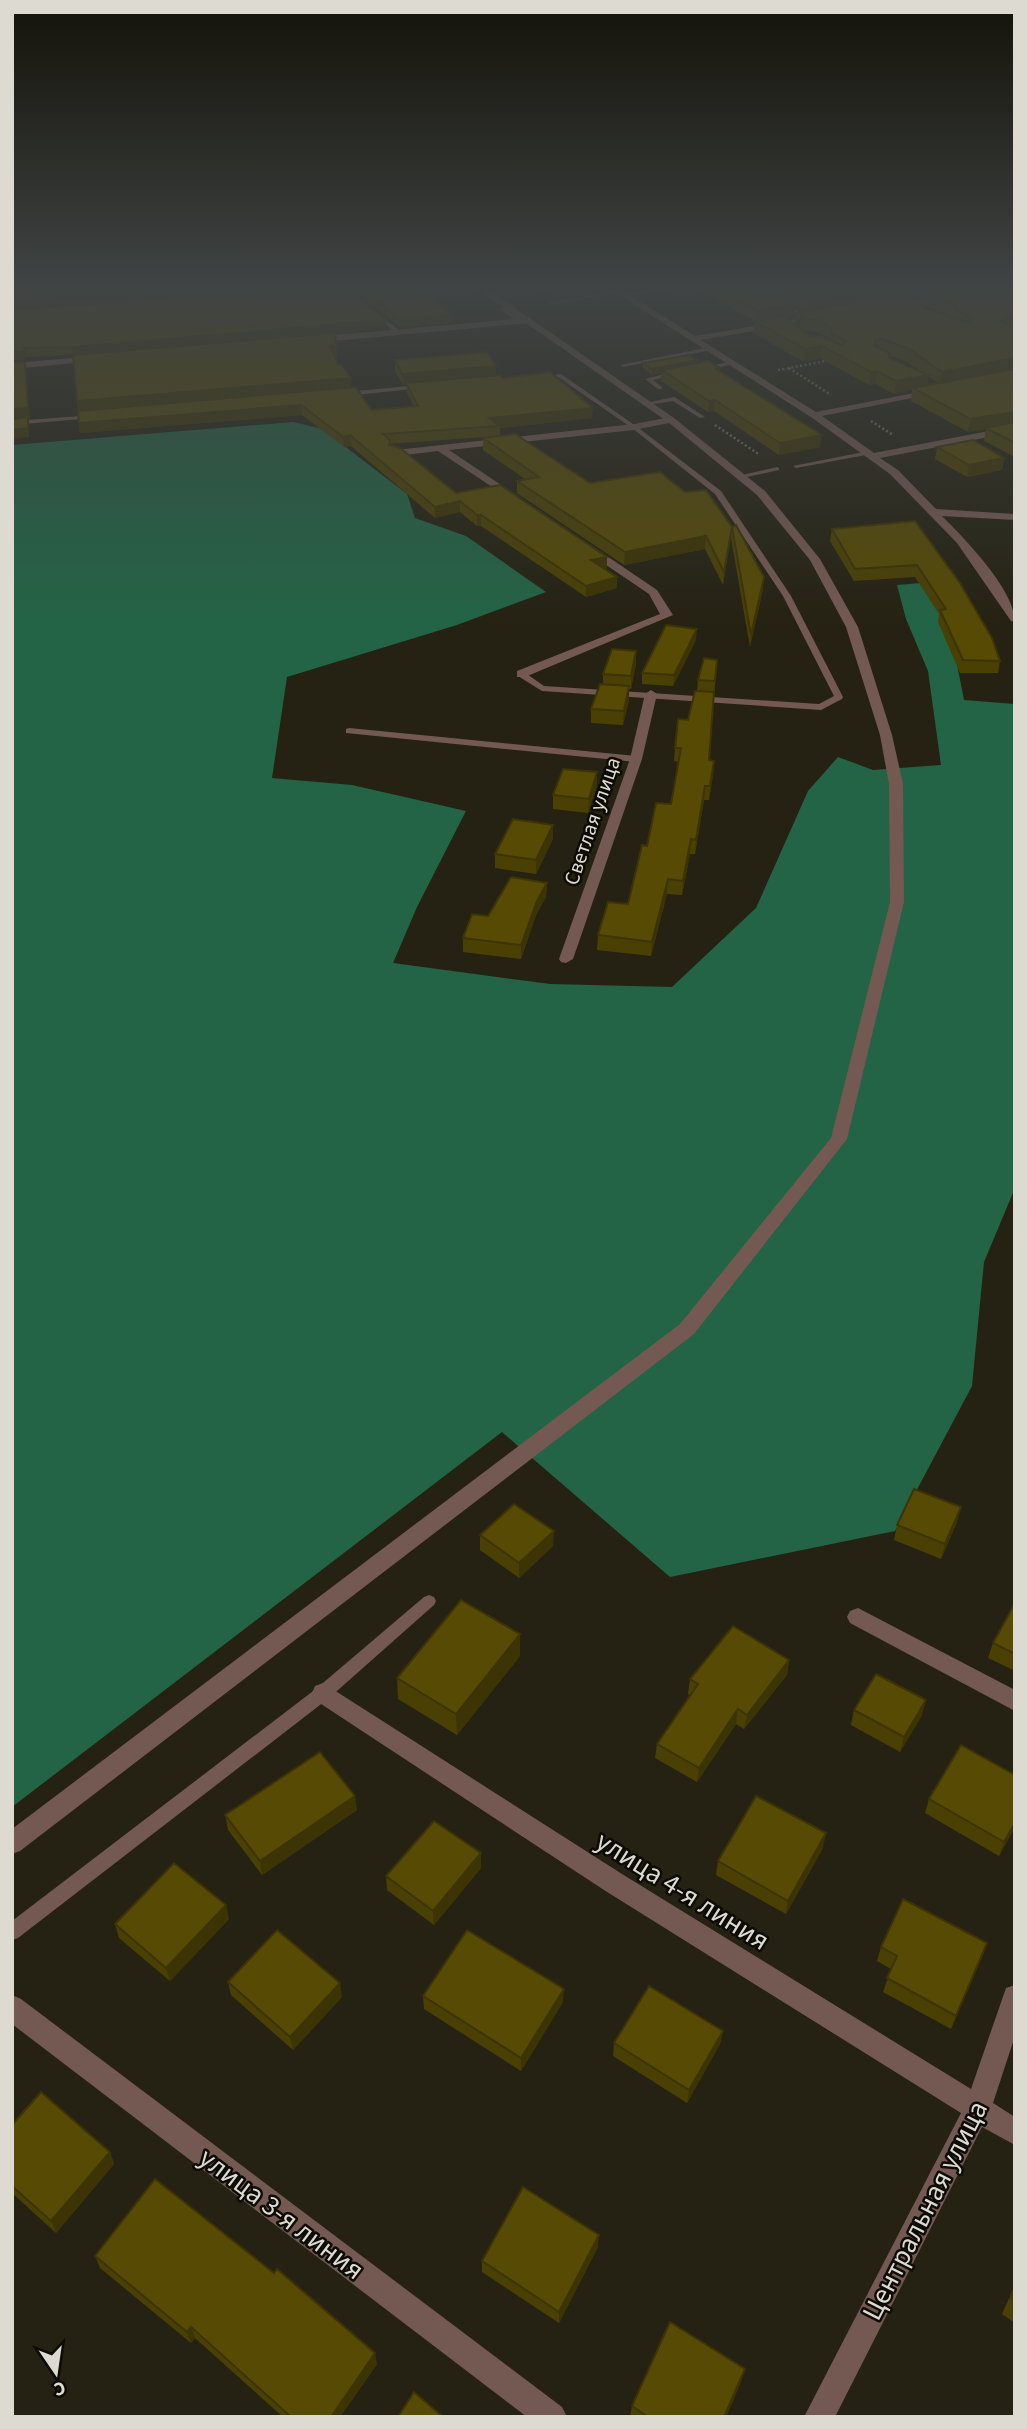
<svg xmlns="http://www.w3.org/2000/svg" width="1027" height="2429" viewBox="0 0 1027 2429" font-family="'Source Sans 3',sans-serif">
<rect width="100%" height="100%" fill="#252213"/>
<path fill="#236446" d="M294,422L322,429L407,494L415,518L466,536L546,592L457,625L287,677L272,778L352,785L466,811L417,907L393,963L550,984L672,987L756,908L808,791L838,757L873,770L941,765L928,671L906,619L897,585L956,580L955,654L964,700L1015,704V1188L984,1262L972,1386L895,1531L670,1577L502,1432L12,1807V445Z"/>
<g fill="none" stroke-linecap="round" stroke-linejoin="round">
<g stroke="#797669" stroke-width="2.5" stroke-dasharray="2 2.5" stroke-linecap="butt">
<path d="M789,368L831,395"/>
<path d="M778,370L832,360"/>
<path d="M871,421L893,435"/>
<path d="M715,425L760,455"/>
</g>
<g fill="#745952" fill-rule="evenodd">
<path d="M680,284H695L623,297L620,295Z"/>
<path d="M753,288L769,289L792,302L790,306L812,318L807,319L785,308L787,303L766,292L757,291L755,293L762,297L757,298L749,293Z"/>
<path d="M618,290L620,293L551,305L548,303Z"/>
<path d="M507,305L510,307L506,309L523,321V323H519L499,309Z"/>
<path d="M372,312H376L400,331V333H396L372,314Z"/>
<path d="M710,347L712,350L623,367L620,365Z"/>
<path d="M732,361L734,364L701,371L698,369Z"/>
<path d="M676,371L678,374L653,380L662,387V389H658L645,379Z"/>
<path d="M561,374L636,426L721,491L791,596L843,697L842,699L821,710L542,691L518,676V672H524L544,686L819,704L834,696L783,596L715,494L632,428L558,377L540,379L537,377Z"/>
<path d="M421,385L423,386V388L345,396L342,394L345,392Z"/>
<path d="M674,397L676,398L705,417L700,418L673,401L648,405L645,403Z"/>
<path d="M95,415L96,416L93,418L12,425V421Z"/>
<path d="M869,451L872,453L871,454L796,468L793,466Z"/>
<path d="M777,467L779,468V470L742,478L738,476Z"/>
<path d="M349,728L636,756L641,759L636,762L346,733V729Z"/>
<path d="M429,1595L434,1597L436,1601L434,1605L329,1698L18,1938L12,1940V1921L317,1688L424,1597Z"/>
</g>
<g fill="#745952" fill-rule="evenodd">
<path d="M602,284H612L695,336L820,315L817,320L701,340L816,412L935,389V393L932,394L822,416L874,453L1015,426V432L880,458L898,470L936,509L1015,514V520L942,516C965,539 1015,590 1015,622L1011,621L957,543L890,474L811,417Z"/>
<path d="M527,318L530,323L311,343L307,340L311,337Z"/>
<path d="M98,356L99,358L95,361L12,369V363Z"/>
<path d="M671,417L676,420L674,422L634,430L449,450L519,497L520,499L515,502L438,451L396,456L391,453L396,450L634,424Z"/>
<path d="M584,546H592L657,590L673,615L525,677H517V671L660,614L649,594L584,550Z"/>
<path d="M651,690L657,694L642,759L573,959L566,963L561,962L559,959L630,759L645,694Z"/>
<path d="M858,1608L1015,1690V1711L850,1623L847,1617L850,1611Z"/>
<path d="M323,1683L622,1874L971,2089L1006,1988L1015,1985V2036L993,2103L1015,2117V2145L982,2127L835,2417H804L961,2113L604,1890L315,1700L312,1693L315,1686Z"/>
<path d="M12,1995L21,1999L562,2407L567,2417H527L12,2024Z"/>
</g>
<path fill="#745952" fill-rule="evenodd" d="M470,284H480L674,418L765,491L820,559L858,627L892,735L903,784L904,902L847,1139L694,1334L20,1851L12,1854V1829L680,1324L831,1138L890,902L889,784L880,735L846,627L810,560L757,495L668,422Z"/>
</g>
<g fill="#4a4004" fill-rule="evenodd">
<path d="M346,284H412L452,315V323L400,327Z"/>
<path d="M535,284H606V290L557,298Z"/>
<path d="M693,284H1015V457L984,441L986,429L968,432L911,401L912,390L894,394L875,384L869,385L820,358L804,362L753,333L755,321L693,287ZM755,284L770,287L793,300V304L772,297L753,287ZM914,285L925,290L919,291L918,300L908,296L913,295ZM921,305L953,316L954,319L922,307ZM795,306L806,312L796,313L795,325L785,317L794,316ZM799,327L806,331H815L829,339L830,340L811,336ZM889,355L907,362L922,372L889,358ZM928,376L938,383L927,386Z"/>
<path d="M12,310L386,329L335,333L337,356H335L351,388L371,410L414,406L407,393L406,385H403L395,371V360L496,375L592,418L500,428V436L590,483L730,540L723,585L705,549L624,565L517,493V481L525,479L483,450V438L497,436L390,444V445L456,493L607,557V569H605L617,588L586,597L481,526H477L460,512L435,518L351,446L344,447L302,415L80,433L73,355L26,357V359L12,360Z"/>
<path d="M697,360V363L720,368V371L820,447L779,455L714,411L708,412L661,381L662,373L652,375L643,368V363Z"/>
<path d="M937,447L1004,458L1002,470L967,477L935,459Z"/>
<path d="M915,521L1000,661L998,673H960L938,622L939,614L915,577L854,581L830,541L832,529Z"/>
<path d="M732,527L763,589L750,647L731,538Z"/>
<path d="M696,640L673,686L642,684V673Z"/>
<path d="M636,651V664L631,689H629V700L623,725L591,723V709L603,684V674Z"/>
<path d="M717,660L709,760L713,775L709,800H704L695,854H690L682,895L667,894L651,956L597,950L598,935L628,904L647,846L671,804L679,762L674,761L675,748L688,720L697,691L698,680Z"/>
<path d="M597,772V786L588,813L553,809V795Z"/>
<path d="M553,825V839L536,874L495,868V854Z"/>
<path d="M547,883L546,897L536,915L521,959L463,952V938L488,916Z"/>
<path d="M957,1522L941,1559L894,1540L897,1525Z"/>
<path d="M480,1535L553,1546L519,1578L480,1550Z"/>
<path d="M1015,1603V1671L988,1658L993,1643Z"/>
<path d="M520,1634V1656L457,1735L398,1699L397,1678Z"/>
<path d="M789,1660L787,1675L744,1729L736,1724L697,1782L655,1758L657,1744L690,1695L688,1694L690,1679Z"/>
<path d="M854,1710L922,1715L900,1752L851,1725Z"/>
<path d="M1015,1775V1827L999,1856L925,1813L929,1799Z"/>
<path d="M357,1810L262,1875L228,1830L225,1815Z"/>
<path d="M823,1848L786,1914L716,1875L718,1861Z"/>
<path d="M481,1853V1868L434,1925L387,1890L386,1876Z"/>
<path d="M229,1919L170,1981L119,1938L115,1924Z"/>
<path d="M987,1943L951,2029L883,1992L891,1969L877,1961L881,1947Z"/>
<path d="M228,1982L342,1997L293,2050L231,1995Z"/>
<path d="M423,1996L563,2002L521,2071L424,2009Z"/>
<path d="M723,2031L720,2044L687,2103L613,2056L614,2043Z"/>
<path d="M12,2125L110,2152L114,2164L56,2233L12,2193Z"/>
<path d="M598,2247L559,2323L482,2272V2261Z"/>
<path d="M95,2256L377,2364L340,2417H283L195,2338L191,2343L100,2268Z"/>
<path d="M1015,2285V2323L1002,2314Z"/>
<path d="M742,2379L726,2417L630,2416L632,2406Z"/>
</g>
<g fill="#3c3404">
<path d="M236,284H334L12,309V301Z"/>
<path d="M570,284H606V290L557,298L558,286Z"/>
<path d="M622,284H642L622,287Z"/>
<path d="M908,284H915L913,295L809,313L810,301Z"/>
<path d="M929,284H972L928,292Z"/>
<path d="M795,304L794,316L757,322L758,310Z"/>
<path d="M452,315V323L400,327L399,319Z"/>
<path d="M386,320V329L73,355L72,347Z"/>
<path d="M336,345L337,356L330,357V346Z"/>
<path d="M822,346L820,358L804,362L805,349Z"/>
<path d="M25,351L26,359L12,360V352Z"/>
<path d="M1015,358V370L940,384L942,372Z"/>
<path d="M697,360V366L662,370V373L652,375V369Z"/>
<path d="M25,362L30,417L12,418V409Z"/>
<path d="M496,366V377L403,385L402,374Z"/>
<path d="M877,371L875,384L869,385L871,372Z"/>
<path d="M928,375L926,387L913,388L912,390L894,394L896,381Z"/>
<path d="M351,378V389L79,413L77,401Z"/>
<path d="M715,400L714,411L708,412L709,401Z"/>
<path d="M301,405L302,415L80,433L79,423Z"/>
<path d="M593,408L592,418L500,428V426L489,418Z"/>
<path d="M1015,412V424L986,428V429L968,432L970,419Z"/>
<path d="M28,417L29,426V437L12,439V430Z"/>
<path d="M350,435L351,446L344,447L343,437Z"/>
<path d="M822,435L820,447L779,455L780,443Z"/>
<path d="M1004,458L1002,470L967,477L969,465Z"/>
<path d="M460,501V512L435,518V507Z"/>
<rect x="477" y="515" width="4" height="11"/>
<path d="M732,527L730,540L723,585L724,572Z"/>
<path d="M706,536L705,549L624,565L625,552Z"/>
<path d="M607,557V569L591,572V560Z"/>
<path d="M617,577V588L586,597V586Z"/>
<path d="M764,577L763,589L750,647L751,635Z"/>
<path d="M697,629L696,640L673,686L674,675Z"/>
<path d="M636,651V664L631,689V676Z"/>
<path d="M629,686V700L623,725L624,711Z"/>
<path d="M714,761L713,775L709,800L710,786Z"/>
<path d="M597,772V786L588,813L589,799Z"/>
<path d="M705,786L704,800L695,854L696,840Z"/>
<path d="M553,825V839L536,874V860Z"/>
<path d="M691,839L690,854L682,895L683,881Z"/>
<path d="M668,879L667,894L651,956L652,942Z"/>
<path d="M547,883L546,897L536,915L521,959V945L537,901Z"/>
<path d="M961,1507L957,1522L941,1559L945,1544Z"/>
<path d="M554,1531L553,1546L519,1578V1563Z"/>
<path d="M520,1634V1656L457,1735L456,1714Z"/>
<path d="M789,1660L787,1675L744,1729L747,1715Z"/>
<path d="M926,1700L922,1715L900,1752L904,1737Z"/>
<path d="M738,1709L736,1724L697,1782L699,1768Z"/>
<path d="M355,1796L357,1810L262,1875L260,1861Z"/>
<path d="M1015,1823V1827L999,1856L1004,1842Z"/>
<path d="M826,1833L823,1848L786,1914L788,1901Z"/>
<path d="M481,1853V1868L434,1925L433,1911Z"/>
<path d="M226,1905L229,1919L170,1981L166,1968Z"/>
<path d="M987,1943L982,1957L951,2029L956,2016Z"/>
<path d="M340,1983L342,1997L293,2050L290,2037Z"/>
<path d="M564,1989L563,2002L521,2071V2058Z"/>
<path d="M723,2031L720,2044L687,2103L689,2090Z"/>
<path d="M110,2152L114,2164L56,2233L51,2221Z"/>
<path d="M599,2235L598,2247L559,2323V2312Z"/>
<path d="M191,2327L195,2338L191,2343L187,2332Z"/>
<path d="M375,2353L377,2364L340,2417H331Z"/>
<path d="M745,2369L742,2379L726,2417H724Z"/>
</g>
<g fill="#564a05" stroke="#3c3404" stroke-width="2">
<path d="M12,284H236L12,301Z"/>
<path d="M356,284H412L452,315L399,319Z"/>
<path d="M554,284H570L558,286Z"/>
<path d="M710,284H750L772,297L795,304L758,310Z"/>
<path d="M788,284H908L810,301L795,293L794,288Z"/>
<path d="M959,284H1015V320L1006,316L1000,322L1015,328V358L942,372L909,349L882,339L875,340V346L889,353V358L928,375L896,381L877,371L871,372L822,346L805,349L754,321L783,316L811,336L823,337L842,346L846,341L831,332V327L817,319H807L796,313L904,294L920,301L922,307L963,322H969L970,317L956,309L955,304L919,291Z"/>
<path d="M342,285L386,320L72,347L24,348L25,351L12,352V310Z"/>
<path d="M335,333L336,345L330,346L338,364H341L351,378L77,401L73,355Z"/>
<path d="M487,352L496,366L402,374L395,360Z"/>
<path d="M689,355L697,360L652,369L643,363Z"/>
<path d="M708,361L720,368L716,369L822,435L780,443L715,400L709,401L662,370Z"/>
<path d="M12,362H25L28,408L12,409Z"/>
<path d="M1015,369V412L970,419L913,388Z"/>
<path d="M550,372L593,408L489,418L500,426L383,434L390,440L389,445L400,448L456,493L500,485L607,557L591,560L617,577L586,586L481,515H477L460,501L435,507L350,435L343,437L301,405L79,423L78,411L356,387L371,410L418,406L406,383L501,375L503,378Z"/>
<path d="M28,417V428L12,430V419Z"/>
<path d="M1015,422V443L986,428Z"/>
<path d="M515,434L590,483L660,472L685,492L706,490L732,527L724,572L706,536L625,552L517,481L539,477L483,438Z"/>
<path d="M973,440L1004,458L969,465L937,447Z"/>
<path d="M915,521L960,583L992,638L1000,661L963,660L940,610L946,609L917,565L855,569L832,529Z"/>
<path d="M736,525L764,577L751,635L732,527Z"/>
<path d="M666,625L697,629L674,675L642,673Z"/>
<path d="M612,649L636,651L631,676L603,674Z"/>
<path d="M704,658L717,660L715,681L698,680Z"/>
<path d="M600,684L629,686L624,711L591,709Z"/>
<path d="M695,691L714,692L709,760L714,761L710,786H705L696,840L691,839L683,881L668,879L652,942L598,935L608,902L628,904L642,845L647,846L656,803L671,804L681,748H675L678,719L688,720Z"/>
<path d="M563,769L597,772L589,799L553,795Z"/>
<path d="M513,819L553,825L536,860L495,854Z"/>
<path d="M511,877L547,883L537,901L521,945L463,938L472,914L488,916Z"/>
<path d="M914,1489L961,1507L945,1544L897,1525Z"/>
<path d="M514,1504L554,1531L519,1563L480,1535Z"/>
<path d="M461,1600L520,1634L456,1714L397,1678Z"/>
<path d="M1015,1603V1654L993,1643Z"/>
<path d="M733,1626L789,1660L747,1715L738,1709L699,1768L657,1744L698,1684L690,1679Z"/>
<path d="M876,1674L926,1700L904,1737L854,1710Z"/>
<path d="M961,1745L1015,1775V1823L1004,1842L929,1799Z"/>
<path d="M320,1752L355,1796L260,1861L225,1815Z"/>
<path d="M756,1796L826,1833L788,1901L718,1861Z"/>
<path d="M434,1821L481,1853L433,1911L386,1876Z"/>
<path d="M174,1863L226,1905L166,1968L115,1924Z"/>
<path d="M903,1899L987,1943L956,2016L887,1978L897,1956L881,1947Z"/>
<path d="M277,1930L340,1983L290,2037L228,1982Z"/>
<path d="M467,1930L564,1989L521,2058L423,1996Z"/>
<path d="M649,1986L723,2031L689,2090L614,2043Z"/>
<path d="M41,2092L110,2152L51,2221L12,2186V2125Z"/>
<path d="M155,2179L274,2273L277,2269L375,2353L331,2417H291L191,2327L187,2332L95,2256Z"/>
<path d="M523,2187L599,2235L559,2312L482,2261Z"/>
<path d="M1015,2289V2301L1011,2298Z"/>
<path d="M670,2322L745,2369L724,2417H648L632,2406Z"/>
<path d="M414,2392L443,2417H398Z"/>
</g>
<linearGradient id="sky" x2="0" y2="1"><stop stop-color="#14130a"/><stop offset="0.46" stop-color="#404444"/><stop offset="1" stop-color="#404444" stop-opacity="0"/></linearGradient>
<rect width="1027" height="624" fill="url(#sky)"/>
<g text-anchor="middle" stroke-width="5" stroke-linejoin="round" paint-order="stroke">
<g font-size="21" fill="#dddbd1" stroke="#0d0b06">
<text transform="translate(592 821) rotate(-71)" y="7">Светлая улица</text>
</g>
<g font-size="28" fill="#dddbd1" stroke="#0d0b06">
<text transform="translate(683 1890) rotate(32)" y="10">улица 4-я линия</text>
<text transform="translate(924 2210) rotate(-63)" y="10">Центральная улица</text>
<text transform="translate(282 2213) rotate(37)" y="10">улица 3-я линия</text>
</g>
</g>
<rect width="1027" height="2429" fill="none" stroke="#dddbd1" stroke-width="28"/>
<g transform="translate(56 2373) rotate(167)" stroke="#0d0b06" stroke-width="5" paint-order="stroke">
<path d="M0-5L12 26L0 18L-12 26Z" fill="#dddbd1"/>
<text y="-10" font-size="19" font-weight="bold" text-anchor="middle" fill="#dddbd1">С</text>
</g>
</svg>
